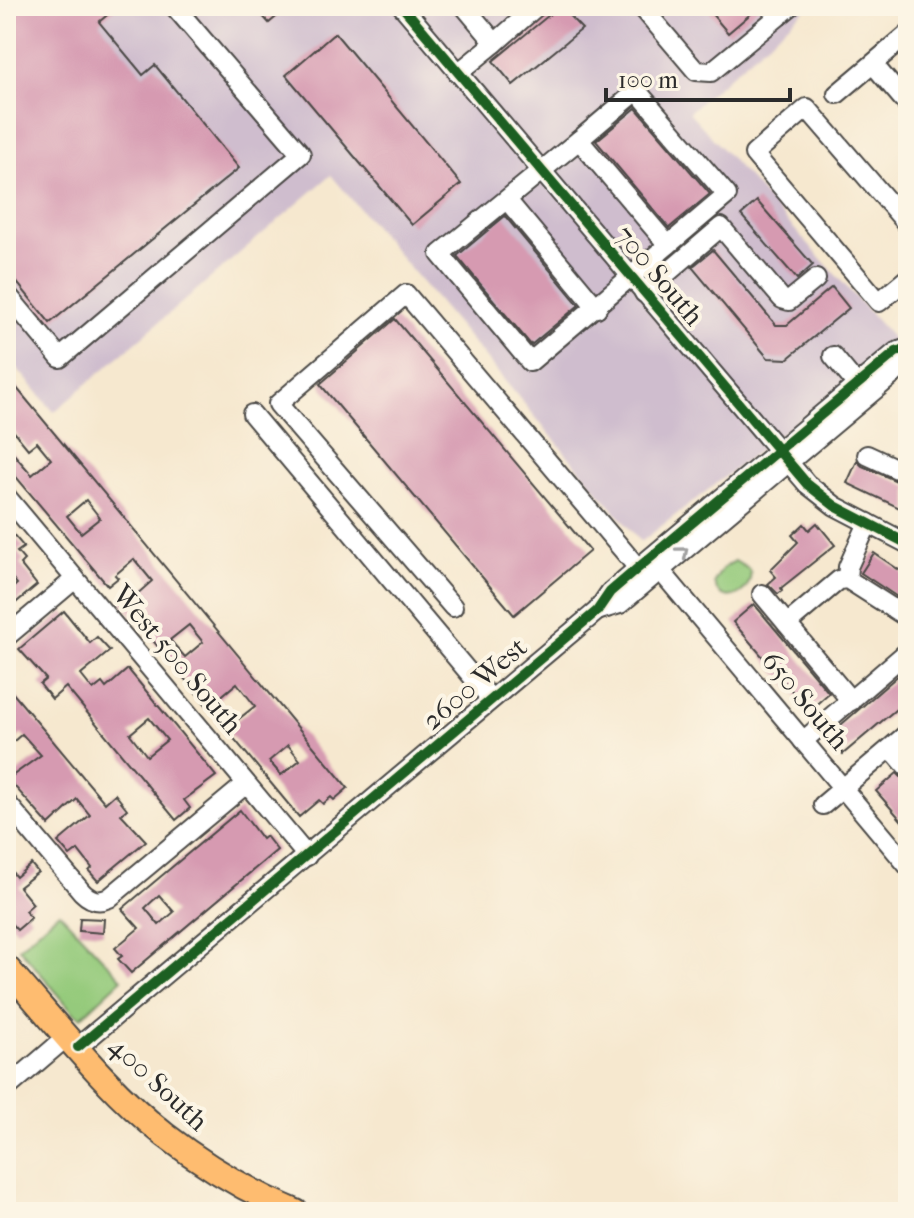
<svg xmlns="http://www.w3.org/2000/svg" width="914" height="1218" viewBox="0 0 914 1218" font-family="'IM FELL French Canon',serif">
<rect width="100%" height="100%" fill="#fcf5e5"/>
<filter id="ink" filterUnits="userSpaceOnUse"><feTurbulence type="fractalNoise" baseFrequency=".0125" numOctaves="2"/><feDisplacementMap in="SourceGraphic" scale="16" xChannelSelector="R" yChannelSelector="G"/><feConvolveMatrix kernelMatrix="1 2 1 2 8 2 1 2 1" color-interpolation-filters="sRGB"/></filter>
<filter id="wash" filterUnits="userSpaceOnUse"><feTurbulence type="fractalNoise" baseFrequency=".006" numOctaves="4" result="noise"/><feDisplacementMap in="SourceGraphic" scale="32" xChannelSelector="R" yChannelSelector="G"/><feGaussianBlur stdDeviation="1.8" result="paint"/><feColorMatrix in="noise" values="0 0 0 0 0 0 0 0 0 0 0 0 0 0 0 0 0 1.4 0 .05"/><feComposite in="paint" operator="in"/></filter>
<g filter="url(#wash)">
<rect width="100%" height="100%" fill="#f6e8cf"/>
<path fill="#cfbdce" d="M6,6H809L689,112L897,343L641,542L331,175L54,412L6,355Z"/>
<g fill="#95ca7b" stroke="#607a53" stroke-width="2">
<path d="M735,561L750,570C755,593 720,610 714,582L722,569Z"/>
<path d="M59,912L122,979L81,1017L74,1013L19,948Z"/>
</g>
<g id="blocks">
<g fill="#d69ab1" fill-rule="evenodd">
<path d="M6,6H118L99,22L143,75L155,65L239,168L50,323L6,269Z"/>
<path d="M254,6H289L269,23Z"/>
<path d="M560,6L582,29L513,85L493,61Z"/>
<path d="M705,6H760L728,33Z"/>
<path d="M335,33L461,184L412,225L286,75Z"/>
<path d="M636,108L710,194L669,228L596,141Z"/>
<path d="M757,201L813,265L797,279L741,215Z"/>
<path d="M505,216L579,305L531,345L457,256Z"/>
<path d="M713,250L776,325H787L832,287L849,308L787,359L768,358L692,267Z"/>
<path d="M395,319L590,551L514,615L320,384Z"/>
<path d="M6,375L348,788L334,800L331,797L323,804L319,800L299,817L120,601L130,593L134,597L152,581L134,559L115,575L118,578L108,586L6,465V457L12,452L32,475L51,459L37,442L28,449L6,422ZM86,500L100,518L81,533L67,516ZM189,625L203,642L185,657L170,640ZM237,683L255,706L236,721L218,699ZM288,745L300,760L281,775L269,761Z"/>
<path d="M857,461L862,466L908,486V512L847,483Z"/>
<path d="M817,523L835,545L781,588L782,591L778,594L768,584L776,577L770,570L798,542L792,535L804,524L809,530Z"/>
<path d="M6,526L24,547L17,552L24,560L20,564L37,585L6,611V594L17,584L6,571Z"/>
<path d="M874,553L908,576V604L861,573Z"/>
<path d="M754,604L829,693L809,711L733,622Z"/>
<path d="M64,611L90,643L97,637L110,651L81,675L93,690L102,683L106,688L128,669L216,776L184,800L190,808L176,820L66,687L52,699L40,684L46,679L19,649ZM149,718L167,740L147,756L130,734Z"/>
<path d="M908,667V699L843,754L828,736Z"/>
<path d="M6,685L105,803L115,794L127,809L121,814L146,841L98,881L89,871L92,868L78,850L70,856L58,842L90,815L77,799L49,825L8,779L41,755L22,734L14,741L6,731Z"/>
<path d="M897,773L908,784V828L876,791Z"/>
<path d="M240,810L262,839L266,836L277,850L131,973L118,959L122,956L115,948L139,928L122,909ZM159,895L174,912L159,925L145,908Z"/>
<path d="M31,864L38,872L19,887L33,904L25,911L31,918L17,930L6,918V865L16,877Z"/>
<path d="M80,918L104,919L103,933L79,931Z"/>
</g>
</g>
</g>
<g filter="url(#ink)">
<use href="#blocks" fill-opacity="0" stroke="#494744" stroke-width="2"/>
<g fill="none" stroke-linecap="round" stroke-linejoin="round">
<defs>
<g id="minor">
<path d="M402,6L807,484L835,506L908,544"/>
<path d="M641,6L696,71L711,72L791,6"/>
<path d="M495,43L537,6"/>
<path d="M873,64L908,105"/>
<path d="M458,73L495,43L464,6"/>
<path d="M837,94L908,34"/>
<path d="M579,140L668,245L530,362L440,254Z"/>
<path d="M579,140L637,91L727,195L668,245"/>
<path d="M507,200L597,308"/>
<path d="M908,225L807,108L754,154L879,302L908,278"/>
<path d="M6,293L60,358L301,154L174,6"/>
<path d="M644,293L721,227L782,299L789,301L816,279"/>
<path d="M833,356L857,385"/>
<path d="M252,414L491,699"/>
<path d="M867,455L908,474"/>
<path d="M6,496L307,856"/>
<path d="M660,570L908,866"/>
<path d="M847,579L848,567L868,523"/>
<path d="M762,594L787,624"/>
<path d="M453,607L278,404L406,294L638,568"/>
<path d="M597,611L620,604L908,362"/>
<path d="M6,637L75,579"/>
<path d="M851,701L787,624L839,580L847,579L908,618"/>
<path d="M803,741L908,651"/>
<path d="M891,748L908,768"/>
<path d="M6,802L82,892C90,900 98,903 109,898L246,784"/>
<path d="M823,805L908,733"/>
<path d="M78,1047L597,611L610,592L638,568L896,352L908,348"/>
<path d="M6,1089L68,1036"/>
</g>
<path id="major" d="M6,967C57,1024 105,1088 165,1135C206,1167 249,1192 296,1212"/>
</defs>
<use href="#minor" stroke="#494744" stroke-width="22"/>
<use href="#major" stroke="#494744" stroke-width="28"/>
<use href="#minor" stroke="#fff" stroke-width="18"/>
<use href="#major" stroke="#febc70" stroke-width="24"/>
<defs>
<g id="cycleway">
<path d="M402,6L807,484L835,506L908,544"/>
<path d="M78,1047L597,611L610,592L638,568L896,352L908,348"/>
</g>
</defs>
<use href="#cycleway" stroke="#fcf5e5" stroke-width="15"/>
<use href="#cycleway" stroke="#1b5e20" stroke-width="10"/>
</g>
<defs><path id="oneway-chevron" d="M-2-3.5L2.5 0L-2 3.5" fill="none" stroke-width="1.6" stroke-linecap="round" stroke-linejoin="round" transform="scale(2)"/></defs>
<use stroke="#a0a0a0" href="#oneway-chevron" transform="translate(683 552) rotate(-40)"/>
</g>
<g text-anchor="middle" stroke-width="8" stroke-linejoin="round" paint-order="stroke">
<g font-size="28" fill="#2b2b2b" stroke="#fcf5e5">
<text transform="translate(660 275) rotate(50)" y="10">700 South</text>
<text transform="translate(178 659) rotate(50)" y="10">West 500 South</text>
<text transform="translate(474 683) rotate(-40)" y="10">2600 West</text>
<text transform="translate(806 700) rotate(50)" y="10">650 South</text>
<text transform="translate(159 1083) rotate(43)" y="10">400 South</text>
</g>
</g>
<rect width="914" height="1218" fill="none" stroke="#fcf5e5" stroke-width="32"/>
<path d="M606 88v12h184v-12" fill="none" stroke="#2b2b2b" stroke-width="4"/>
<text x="618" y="88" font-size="24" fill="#2b2b2b" stroke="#fcf5e5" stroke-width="6" paint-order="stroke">100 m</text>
</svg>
